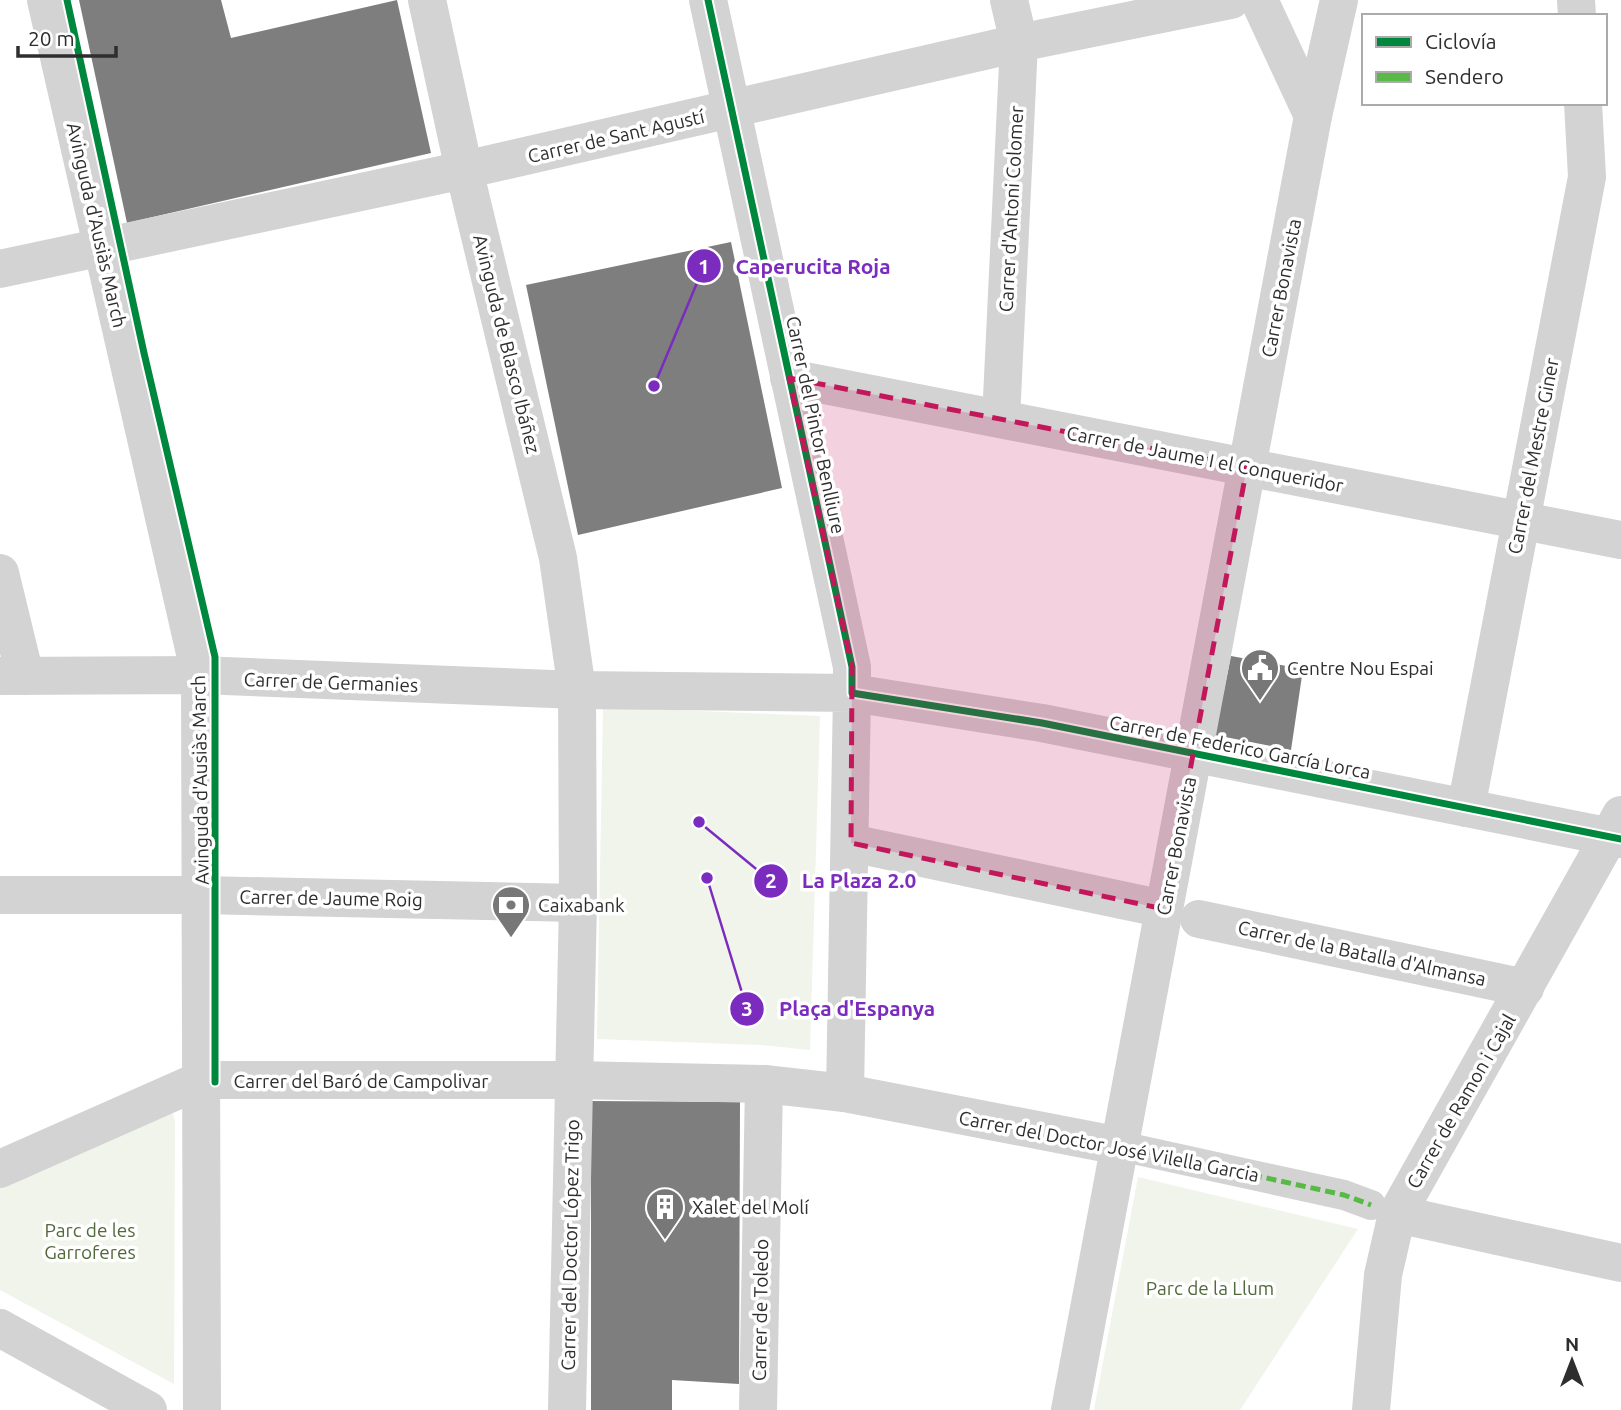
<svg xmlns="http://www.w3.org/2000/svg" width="1621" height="1410" viewBox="0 0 1621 1410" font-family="Ubuntu,sans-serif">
<rect width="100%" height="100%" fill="#fff"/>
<g fill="#f0f4eb">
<path d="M603,707L820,716L810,1050L761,1045L597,1039Z"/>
<path d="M165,1111L173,1114L175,1121L174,1384L0,1290V1188Z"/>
<path d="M1138,1177L1358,1229L1240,1410H1094Z"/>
</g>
<g fill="#7e7e7e">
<path d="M79,0H221L231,38L397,0L431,153L127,223Z"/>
<path d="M731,242L782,488L578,535L526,285Z"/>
<path d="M1231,656L1303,669L1291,750L1215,735Z"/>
<path d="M591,1101L740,1102L739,1384L672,1380V1410H591Z"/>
</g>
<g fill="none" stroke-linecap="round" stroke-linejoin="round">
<path stroke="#d3d3d3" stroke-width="30" d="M1120,1146L1344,1195L1371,1205"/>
<g stroke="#d3d3d3" stroke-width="38">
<path d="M46,0L200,675L202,1410"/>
<path d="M427,0L464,170L558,558L577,690L578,903L567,1410"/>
<path d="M708,0L852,667V693L1042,723L1621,839"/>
<path d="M1259,0L1313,116"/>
<path d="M1576,0L1577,16"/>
<path d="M0,269L464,170L1019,43L1231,0"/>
<path d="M789,378L1621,540"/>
<path d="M1001,419L1019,43L1009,0"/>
<path d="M0,573L25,676"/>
<path d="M0,676L200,675L577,690L852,693L845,1093"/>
<path d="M1466,808L1587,177L1583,103"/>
<path d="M851,843L1164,909"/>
<path d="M0,895H201L578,903"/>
<path d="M1199,919L1525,988"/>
<path d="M1397,1214L1621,1263"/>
<path d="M758,1410L764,1084"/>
<path d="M1070,1410L1313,116L1339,0"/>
</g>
<g stroke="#d3d3d3" stroke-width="38">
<path d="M0,1169L201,1080H574L764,1084L845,1093L1120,1146"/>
<path d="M0,1328L148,1410"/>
<path d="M1371,1410L1383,1275L1397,1214L1621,815"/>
</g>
<path stroke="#58b947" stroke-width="5" stroke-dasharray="10 5" stroke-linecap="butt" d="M1120,1146L1344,1195L1371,1205"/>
<defs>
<g id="cycleway">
<path d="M67,0L144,353L215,657V1082"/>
<path d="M708,0L852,667V693L1042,723L1621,839"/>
</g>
</defs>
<use href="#cycleway" stroke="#fff" stroke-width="11"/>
<use href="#cycleway" stroke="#00873e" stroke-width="7"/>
</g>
<path fill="#c2185b" fill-opacity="0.2" stroke="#c2185b" stroke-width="5" stroke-dasharray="14 9" stroke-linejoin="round" d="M789,378L1247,467L1164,909L851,843L852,667Z"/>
<defs>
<symbol id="civic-pin" viewBox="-11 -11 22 30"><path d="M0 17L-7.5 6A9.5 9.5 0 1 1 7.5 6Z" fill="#777" stroke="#fff"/><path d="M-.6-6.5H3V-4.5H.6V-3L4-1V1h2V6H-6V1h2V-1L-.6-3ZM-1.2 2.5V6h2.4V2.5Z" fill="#fff"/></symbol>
<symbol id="bank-pin" viewBox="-11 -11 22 30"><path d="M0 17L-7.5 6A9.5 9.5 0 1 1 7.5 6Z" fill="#777" stroke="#fff"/><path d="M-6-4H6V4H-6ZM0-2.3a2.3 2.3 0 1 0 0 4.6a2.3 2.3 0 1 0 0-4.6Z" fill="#fff"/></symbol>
<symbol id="building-pin" viewBox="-11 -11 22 30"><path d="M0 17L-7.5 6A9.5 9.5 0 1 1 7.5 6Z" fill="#777" stroke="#fff"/><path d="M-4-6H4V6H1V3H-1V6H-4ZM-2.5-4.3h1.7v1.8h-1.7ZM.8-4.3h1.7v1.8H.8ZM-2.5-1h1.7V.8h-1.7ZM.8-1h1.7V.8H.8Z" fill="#fff"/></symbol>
</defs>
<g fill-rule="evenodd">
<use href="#civic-pin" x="1238" y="646" width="44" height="60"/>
<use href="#bank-pin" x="489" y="883" width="44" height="60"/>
<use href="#building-pin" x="643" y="1185" width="44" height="60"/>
</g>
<g text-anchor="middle" stroke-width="7" stroke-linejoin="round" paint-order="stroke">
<g font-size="19" fill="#2e2e2e" stroke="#fff">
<text transform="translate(616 136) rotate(-13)" y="7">Carrer de Sant Agustí</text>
<text transform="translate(1011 209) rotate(-87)" y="7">Carrer d'Antoni Colomer</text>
<text transform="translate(97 225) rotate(77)" y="7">Avinguda d'Ausiàs March</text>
<text transform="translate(1281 288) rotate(-79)" y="7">Carrer Bonavista</text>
<text transform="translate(507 344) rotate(76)" y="7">Avinguda de Blasco Ibáñez</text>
<text transform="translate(816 425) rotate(78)" y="7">Carrer del Pintor Benlliure</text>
<text transform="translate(1533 456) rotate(-79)" y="7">Carrer del Mestre Giner</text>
<text transform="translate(1205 459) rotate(11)" y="7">Carrer de Jaume I el Conqueridor</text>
<text transform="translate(331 682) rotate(2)" y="7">Carrer de Germanies</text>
<text transform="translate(1240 747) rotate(11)" y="7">Carrer de Federico García Lorca</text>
<text transform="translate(200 780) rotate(-91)" y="7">Avinguda d'Ausiàs March</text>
<text transform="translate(1176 846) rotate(-79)" y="7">Carrer Bonavista</text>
<text transform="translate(331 898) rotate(1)" y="7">Carrer de Jaume Roig</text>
<text transform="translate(1362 953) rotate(12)" y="7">Carrer de la Batalla d'Almansa</text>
<text x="361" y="1088">Carrer del Baró de Campolivar</text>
<text transform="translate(1461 1101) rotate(-60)" y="7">Carrer de Ramon i Cajal</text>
<text transform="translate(1109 1146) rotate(11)" y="7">Carrer del Doctor José Vilella Garcia</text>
<text transform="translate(570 1245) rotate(-89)" y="7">Carrer del Doctor López Trigo</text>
<text transform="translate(760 1310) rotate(-89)" y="7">Carrer de Toledo</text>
</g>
<g font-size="19" fill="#2e2e2e" stroke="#fff" text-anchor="start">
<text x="1287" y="675">Centre Nou Espai</text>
<text x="538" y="912">Caixabank</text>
<text x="692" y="1214">Xalet del Molí</text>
</g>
<g font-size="19" fill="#52693b" stroke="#fff">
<text x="90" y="1237">Parc de les<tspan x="90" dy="22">Garroferes</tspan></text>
<text x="1210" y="1295">Parc de la Llum</text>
</g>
</g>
<path fill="none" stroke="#7b2cbf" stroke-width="2.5" d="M654 386L704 266M699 822L771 881M707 878L747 1009"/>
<g fill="#7b2cbf" stroke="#fff" stroke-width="2.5">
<circle cx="654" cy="386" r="7"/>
<circle cx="699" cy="822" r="7"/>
<circle cx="707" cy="878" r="7"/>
<circle cx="704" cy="266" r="18"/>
<circle cx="771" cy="881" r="18"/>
<circle cx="747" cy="1009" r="18"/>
</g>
<g font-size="21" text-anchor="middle" font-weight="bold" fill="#fff">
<text x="704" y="274">1</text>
<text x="771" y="888">2</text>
<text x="747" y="1016">3</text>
</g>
<g font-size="21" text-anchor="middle" font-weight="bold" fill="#7b2cbf" stroke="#fff" stroke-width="7" stroke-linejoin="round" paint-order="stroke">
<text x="813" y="274">Caperucita Roja</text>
<text x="859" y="888">La Plaza 2.0</text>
<text x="857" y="1016">Plaça d'Espanya</text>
</g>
<rect x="1362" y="14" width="245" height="91" fill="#ffffff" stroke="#ababab" stroke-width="2"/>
<rect x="1376" y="37" width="35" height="10" fill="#00873e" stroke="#ababab" stroke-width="2"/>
<text x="1425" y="49" font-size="21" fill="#2e2e2e">Ciclovía</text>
<rect x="1376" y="72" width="35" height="10" fill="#58b947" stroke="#ababab" stroke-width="2"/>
<text x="1425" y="84" font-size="21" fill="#2e2e2e">Sendero</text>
<g transform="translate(1572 1361)" stroke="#ffffff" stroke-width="5" paint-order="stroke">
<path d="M0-5L12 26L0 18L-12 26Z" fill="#2e2e2e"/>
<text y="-10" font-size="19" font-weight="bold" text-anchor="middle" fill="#2e2e2e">N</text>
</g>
<path d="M18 46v10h98v-10" fill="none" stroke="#2e2e2e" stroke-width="3.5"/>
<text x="28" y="46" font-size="21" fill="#2e2e2e" stroke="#ffffff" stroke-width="5" paint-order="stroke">20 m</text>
</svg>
